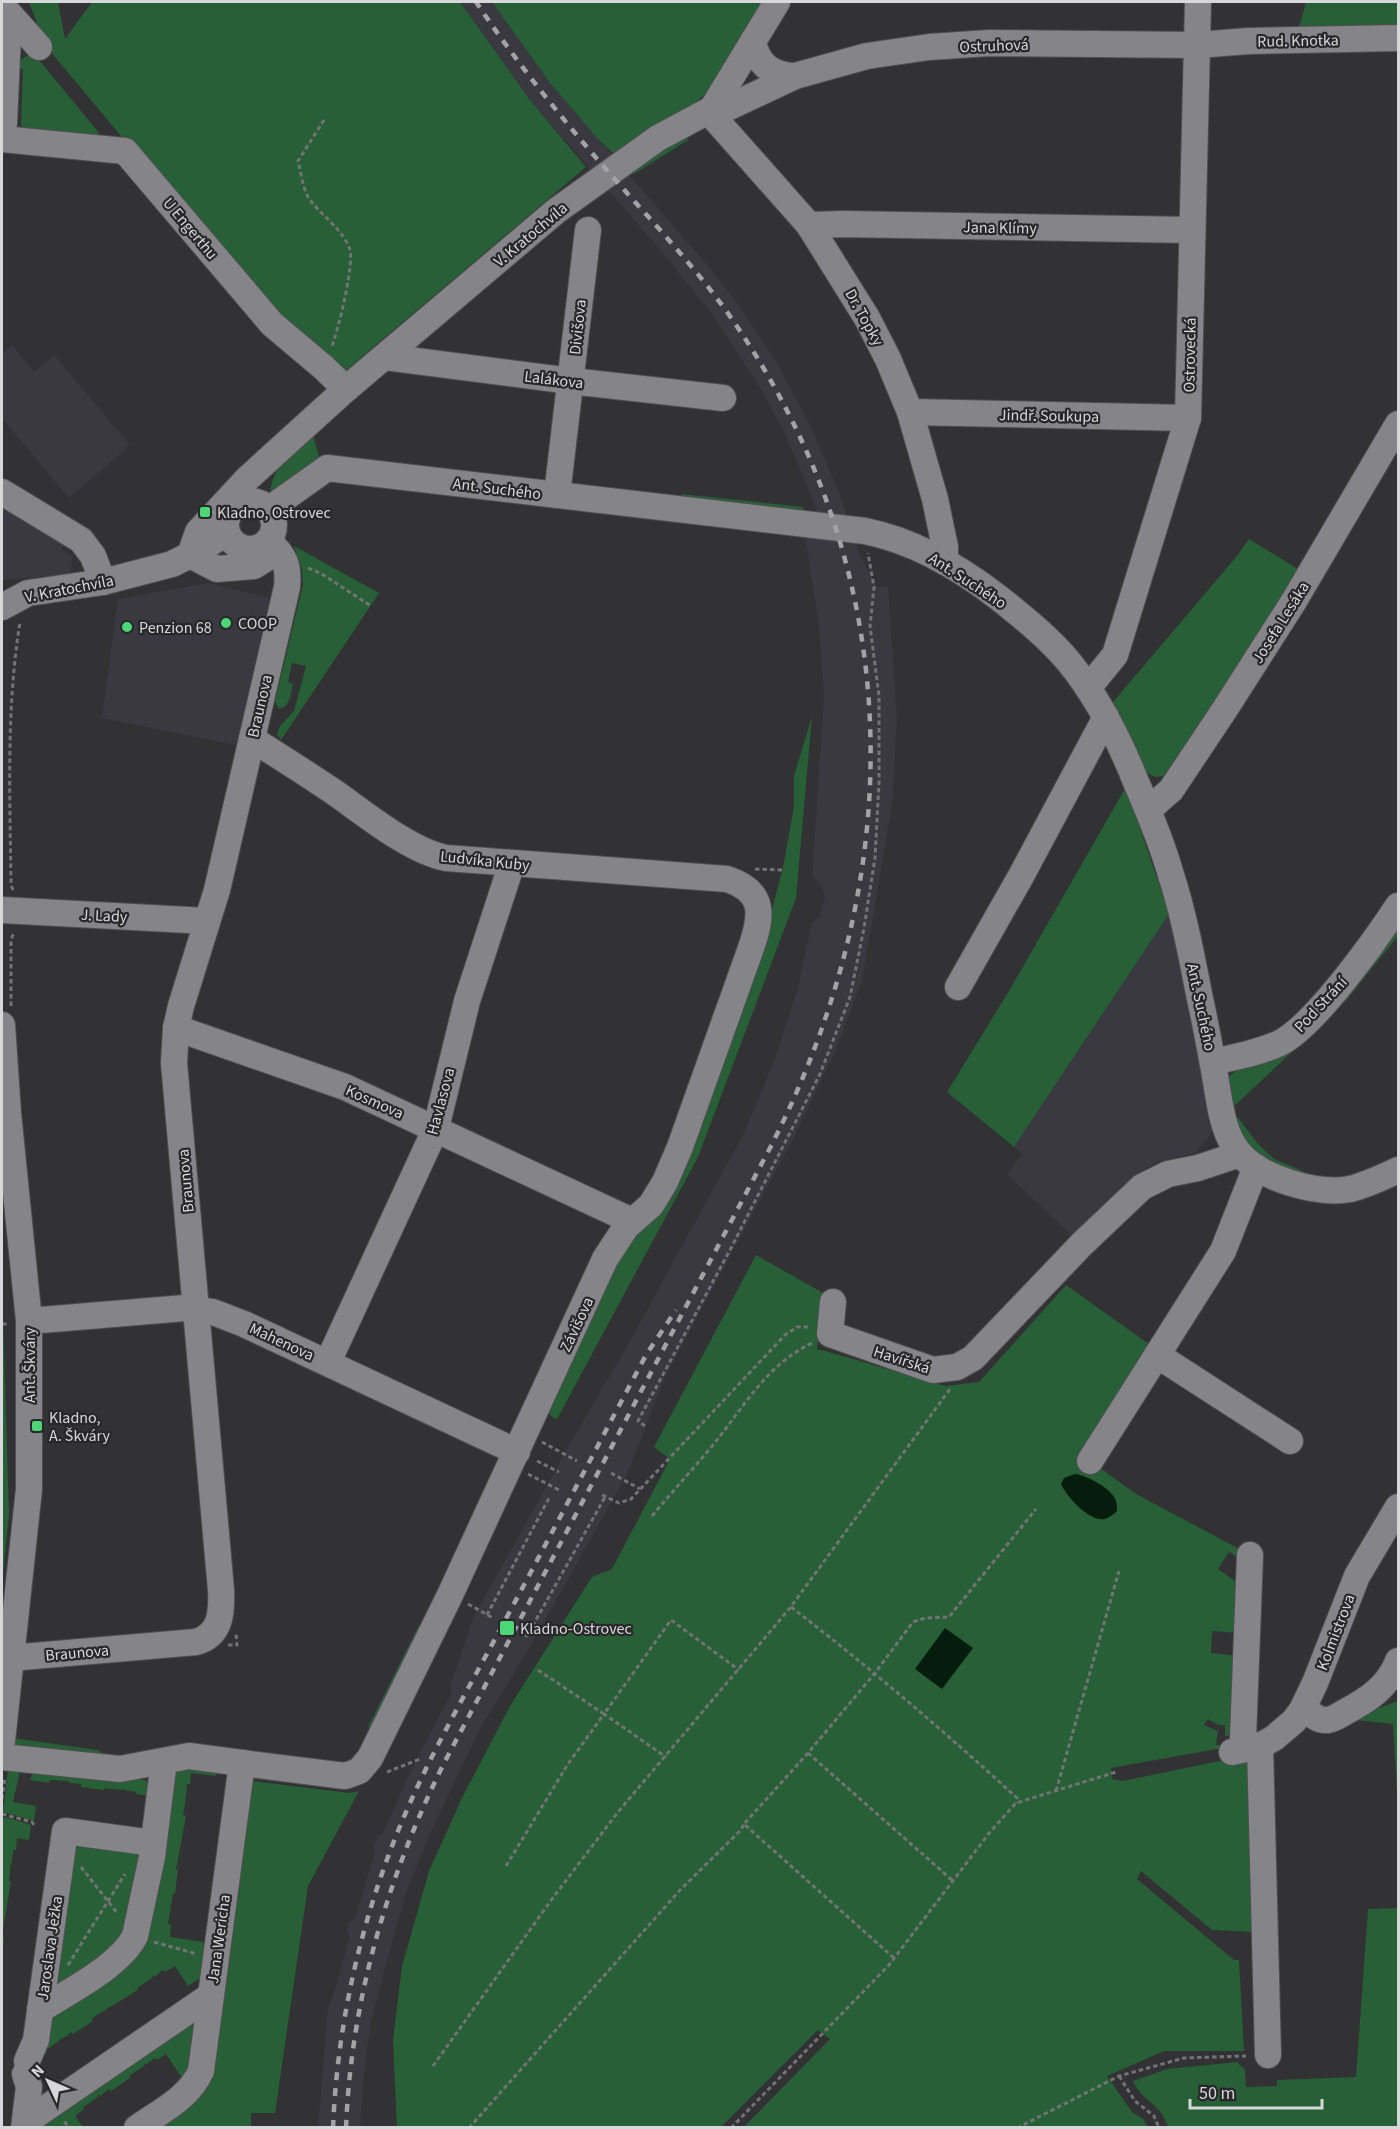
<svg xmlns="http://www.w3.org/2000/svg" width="1400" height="2129" viewBox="0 0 1400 2129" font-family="'Source Sans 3',sans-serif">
<rect width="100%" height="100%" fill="#323234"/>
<g fill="#3a3942">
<path d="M460,2H492L550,83L713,272L737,303L775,360L810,425L838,490L860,555L877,587L888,586L897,718L892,805L862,981L835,1052L793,1139L665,1377L628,1472L533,1642L479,1730L430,1834L405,1895L372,2017L365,2062L360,2127L318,2128L328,2008L338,1981L349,1938L347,1931L349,1923L355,1918L375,1853L374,1845L378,1836L384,1831L411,1771L452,1692L451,1684L473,1618L575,1435L629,1343L743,1135L775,1059L797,991L812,923L820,916L825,896L821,886L812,875L824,696L819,626L806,541L810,532H824L813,500L786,436L764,394L715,318L661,251L530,100Z"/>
<path d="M12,345L34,372L54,355L130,445L69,498L2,418V354Z"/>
<path d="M2,504L66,541L61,549L73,557L70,574L2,580Z"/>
<path d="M209,583L270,598L236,745L102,718L118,599Z"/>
<path d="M1169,914L1189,994L1212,1115L1207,1122L1215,1129L1195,1153L1157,1162L1143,1170L1094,1213L1088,1223L1085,1222L1072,1236L1007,1174L1022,1154L1014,1147Z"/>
</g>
<g fill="#275f36">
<path d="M29,2H58L65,39L92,2H460L530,100L586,167L345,371L280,316L157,179L50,51L42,37Z"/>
<path d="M492,2H768L712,88L693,105L618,158L598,139L550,83Z"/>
<path d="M1306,2H1398V32L1298,31Z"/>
<path d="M29,54L35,55L99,133L98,137L24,131L21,124L23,69L16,68L19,61Z"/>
<path d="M684,135L688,140L634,174L631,170Z"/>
<path d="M312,431L321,464L270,493C273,465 293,450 312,431Z"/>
<path d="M682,494L803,507L808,519L682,498Z"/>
<path d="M1249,539L1298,569L1221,698L1165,776L1155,777L1146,772L1113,702L1237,556Z"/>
<path d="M294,546L379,593L281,740L277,734L280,726L294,711L306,666L292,663L288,682L293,684C291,694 290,707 279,709L275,702L303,585L302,570Z"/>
<path d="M812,716L796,898L698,1157L557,1419C550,1418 548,1411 545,1404L615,1266L760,954L783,868L794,806V776Z"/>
<path d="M1126,787L1169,914L1014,1147L947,1092L1009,991Z"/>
<path d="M1398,916V936L1345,1002L1340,997Z"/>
<path d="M1333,1005L1337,1010L1232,1108L1226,1079L1239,1068Z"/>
<path d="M1233,1111L1258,1144L1274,1159L1319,1178L1261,1161L1229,1119Z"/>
<path d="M756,1255L823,1293L817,1350H822L945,1386L979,1382L1066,1285L1153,1347L1085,1457L1136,1494L1245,1552L1243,1561L1229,1552L1218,1569L1241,1585V1633L1212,1631L1211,1653L1240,1656L1232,1736H1225V1725H1218L1208,1719L1204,1725L1218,1731L1216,1745H1227L1228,1747L1111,1768L1112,1779L1123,1781L1234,1758L1250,1762L1253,1932L1212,1930L1141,1871L1137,1879L1234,1960H1239L1244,2051H1164L1107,2076L1132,2112L1143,2119L1148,2127H744L830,2039L818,2030L721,2127L397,2128L393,2040L402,1966L429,1871L462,1798L510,1706L592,1577L612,1569L670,1459L654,1447Z"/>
<path d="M2,1285L9,1514L2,1583Z"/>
<path d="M419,1625L427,1631L375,1729L368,1727Z"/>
<path d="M1398,1701V1810L1393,1724L1348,1719Z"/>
<path d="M12,1738L98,1750L110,1757L10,1746Z"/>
<path d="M177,1766L216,1771V1776L191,1773L190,1784H187L186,1796H184L186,1797L183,1815L186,1816L176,1870H178L175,1894H173L171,1905L169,1907H171L168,1924L171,1925L170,1937L210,1943L205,1975L188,1986L175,1966L165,1972L163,1970L154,1977L152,1975V1978L137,1988L138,1990L92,2018L93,2021L73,2034L72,2032L62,2039L61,2037L60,2040L46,2050L47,2052L37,2058L45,2020L123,1962L172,1773Z"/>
<path d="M8,1769L20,1771L13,1802L36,1806L34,1821L3,1812Z"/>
<path d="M33,1771L140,1779L146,1781L150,1788L149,1796L136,1794V1792L124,1790V1788L122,1790L105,1788L104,1790L81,1787V1784L69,1783V1781L50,1780L49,1783L30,1780Z"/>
<path d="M253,1781L349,1793L359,1791L308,1886L275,2113H251V2127L160,2128C182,2113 203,2100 214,2075Z"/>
<path d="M6,1817L31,1825L29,1840L17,1838L16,1850H13L12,1862H10L11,1863L9,1881H11L2,1936L4,1937L2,1955V1819Z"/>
<path d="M69,1844L141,1847L128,1932L58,1991L49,1985Z"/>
<path d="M1398,1908V2127H1168C1162,2104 1142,2102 1133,2081L1167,2069L1237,2062L1245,2070L1246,2087L1277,2086V2080L1356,2077L1368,1909Z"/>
<path d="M191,2022L196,2024L186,2084L166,2054L157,2060L155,2058L145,2065L144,2063V2066L129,2076L130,2078L111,2091L109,2089L100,2096L98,2094V2097L83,2107L84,2109L75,2116L83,2127L37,2128Z"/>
</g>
<g fill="#061c0c">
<path d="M1075,1474C1086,1475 1113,1489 1116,1501C1117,1504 1117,1508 1117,1511C1114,1514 1109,1518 1105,1519C1089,1522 1067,1497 1061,1484L1064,1478Z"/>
<path d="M945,1628L973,1648L942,1689L915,1669Z"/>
</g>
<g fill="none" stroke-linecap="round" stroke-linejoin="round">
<defs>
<g id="minor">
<path d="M4,8L39,47"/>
<path d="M753,41C757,64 771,75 795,76"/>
<path d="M2,139L125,151L272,324L323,367L346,389"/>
<path d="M2,139L4,122L9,14"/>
<path d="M809,225L843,224L1191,230"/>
<path d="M385,357L571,381L723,398"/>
<path d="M910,412L1188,418"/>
<path d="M2,492L81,540L93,556L103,582"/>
<path d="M557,495L588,230"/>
<circle cx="250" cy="525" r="24"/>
<path d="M268,510L327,468L865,531C915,541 959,567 999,598C1024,618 1049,638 1069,662C1098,698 1119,739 1136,782C1149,812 1162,843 1171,875C1184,915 1192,958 1200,999C1205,1021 1209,1043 1213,1065C1219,1093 1220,1132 1240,1154C1262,1179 1318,1195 1350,1189C1367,1185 1383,1177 1398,1170"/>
<path d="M190,555L198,532L247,479L346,389L556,211L658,138L712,109L777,2"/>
<path d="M190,555L217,569L254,566L276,552"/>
<path d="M945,562V547L935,499L910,412L888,359L867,318L809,225L716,120L712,109L727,108L795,76L867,56L929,47L989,43L1197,45L1249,41L1398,38"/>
<path d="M2,607L28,593L103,582L172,564L190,555L227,533"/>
<path d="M1088,688L1115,655L1188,418L1198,2"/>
<path d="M1148,810L1171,790L1225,709L1294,601L1398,424"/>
<path d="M2,910L207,921"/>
<path d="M958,987L1021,876L1106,717"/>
<path d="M2,1025L8,1113L29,1321V1489L2,1741"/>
<path d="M176,1028L345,1087L632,1221"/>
<path d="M1213,1062C1235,1057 1259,1053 1280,1043C1315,1025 1375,941 1398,906"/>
<path d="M833,1302L830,1334L933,1370L957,1367L973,1358L1082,1244L1142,1187L1168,1174L1198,1168L1240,1154"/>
<path d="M29,1321L185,1308L213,1312L244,1324L517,1452"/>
<path d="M1157,1355L1290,1441"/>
<path d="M328,1362L436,1128L467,1001L512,863"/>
<path d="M1090,1461L1223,1251L1256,1167"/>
<path d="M1250,1555L1243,1738L1250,1744L1260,1746"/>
<path d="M10,1658L196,1642C221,1635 222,1612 221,1590L174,1063L176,1028L181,1006L217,890L287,587C289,566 285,555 268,541"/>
<path d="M1305,1707C1310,1714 1318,1721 1328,1720C1334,1719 1340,1715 1345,1712C1368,1700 1389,1686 1398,1661"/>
<path d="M1260,1746L1268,2055"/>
<path d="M1232,1752L1260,1746L1274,1738L1294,1721L1302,1710L1315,1683L1357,1576L1398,1507"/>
<path d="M2,1757L120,1769L189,1756L242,1763L201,2071C189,2098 161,2111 137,2128"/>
<path d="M242,1763L345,1776L359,1771L370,1758L450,1595L605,1259L626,1227L651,1205L665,1182L680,1147L751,948C762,916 766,892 727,879L446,858C410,851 364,813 334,792C307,774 279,756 252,739"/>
<path d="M40,2010C69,1991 120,1966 135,1936L152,1857L164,1761"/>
<path d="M27,2061L36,2040L65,1831L153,1843"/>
<path d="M24,2128L29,2087L25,2074"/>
<path d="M25,2128L33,2117L210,1996"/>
</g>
</defs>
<use href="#minor" stroke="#4f4f51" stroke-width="28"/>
<g stroke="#737375" stroke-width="3" stroke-dasharray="4.5 3" stroke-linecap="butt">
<path d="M324,120L298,161C301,172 303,191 310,200C322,216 341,228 349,247C356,260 338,330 332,346"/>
<path d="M308,568L322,574L371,606"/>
<path d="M755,869L783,870"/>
<path d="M13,890L11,885C10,797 6,709 20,622"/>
<path d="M11,1006V940L14,932"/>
<path d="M2,1324H9"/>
<path d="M645,1426L638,1421L731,1248L820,1074L850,997L864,928L875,858L879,782V696L870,626L874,587L868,553"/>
<path d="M542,1442L577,1461"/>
<path d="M537,1461L559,1472"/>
<path d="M611,1473L640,1489"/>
<path d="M528,1474L561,1491"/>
<path d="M602,1495L619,1503L631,1499L785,1335L797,1327H809"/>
<path d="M652,1516C672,1492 693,1469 713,1445C744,1407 766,1365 812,1343"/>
<path d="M468,1604L493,1618"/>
<path d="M791,1607C869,1667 944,1731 1017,1798L1016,1803"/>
<path d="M487,1615L549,1498"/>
<path d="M524,1634L527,1636L605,1497"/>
<path d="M228,1645H237L236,1634"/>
<path d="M538,1670L604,1714L671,1620L739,1670"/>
<path d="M808,1753L953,1881"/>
<path d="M387,1772L420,1759"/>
<path d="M1056,1791L1119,1571"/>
<path d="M2,1799L5,1777"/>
<path d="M2,1814L32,1822L34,1825"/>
<path d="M506,1866L568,1764L604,1714L666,1757"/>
<path d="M81,1867L118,1914"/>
<path d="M154,1942L197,1954"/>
<path d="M894,1958L744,1824L808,1753L875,1673L913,1622L925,1618L949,1617L1036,1509"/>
<path d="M68,1965L125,1874"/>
<path d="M433,2066L552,1899L618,1812L790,1608L950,1389"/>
<path d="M1119,2076L1135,2101L1154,2116L1159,2128"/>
<path d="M64,2122L71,2128"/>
<path d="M469,2128L681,1889L741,1830L744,1824"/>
<path d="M731,2128L889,1965L990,1832L1016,1803L1116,1772"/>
<path d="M1017,2128L1119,2076L1184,2058L1246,2056"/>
</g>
<use href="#minor" stroke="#858488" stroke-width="26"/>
<g stroke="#a3a3a5" stroke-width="4.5" stroke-dasharray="8 8" stroke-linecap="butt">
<path d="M333,2128C337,2028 359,1929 396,1836C425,1763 465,1695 502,1626C545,1546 587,1466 630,1385L646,1355L676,1310"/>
<path d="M346,2128C351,2000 387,1879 443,1765L770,1148C912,872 909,569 727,312C688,258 641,210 598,160C554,109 513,57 476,2"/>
</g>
</g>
<g fill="#4cd676" stroke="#28282a" stroke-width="2">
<rect x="199" y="506" width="12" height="12" rx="3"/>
<circle cx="226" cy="623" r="6"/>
<circle cx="127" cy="627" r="6"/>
<rect x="31" y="1420" width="12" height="12" rx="3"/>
<rect x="499" y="1620" width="16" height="16" rx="3"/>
</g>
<g text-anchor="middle" stroke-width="4.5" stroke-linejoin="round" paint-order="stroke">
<g font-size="16" fill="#d8d8da" stroke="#28282a">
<text transform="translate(1298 40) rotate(-1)" y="6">Rud. Knotka</text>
<text transform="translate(994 45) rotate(-2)" y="6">Ostruhová</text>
<text transform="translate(1000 227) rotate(1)" y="6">Jana Klímy</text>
<text transform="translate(191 228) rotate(50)" y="6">U Engerthu</text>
<text transform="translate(530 234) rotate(-40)" y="6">V. Kratochvíla</text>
<text transform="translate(865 317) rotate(61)" y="6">Dr. Topky</text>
<text transform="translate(577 327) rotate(-84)" y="6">Divišova</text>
<text transform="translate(1189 355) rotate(-89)" y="6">Ostrovecká</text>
<text transform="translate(554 379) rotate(7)" y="6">Lalákova</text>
<text transform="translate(1049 415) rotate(1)" y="6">Jindř. Soukupa</text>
<text transform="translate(497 488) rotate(7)" y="6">Ant. Suchého</text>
<text transform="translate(968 580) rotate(33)" y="6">Ant. Suchého</text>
<text transform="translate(69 588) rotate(-11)" y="6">V. Kratochvíla</text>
<text transform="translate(1280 622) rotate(-58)" y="6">Josefa Lesáka</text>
<text transform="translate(259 706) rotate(-77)" y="6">Braunova</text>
<text transform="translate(485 860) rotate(6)" y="6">Ludvíka Kuby</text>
<text transform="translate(104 915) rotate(3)" y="6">J. Lady</text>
<text transform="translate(1320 1004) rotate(-47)" y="6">Pod Strání</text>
<text transform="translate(1202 1007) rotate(78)" y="6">Ant. Suchého</text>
<text transform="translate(375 1101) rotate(24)" y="6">Kosmova</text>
<text transform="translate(440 1101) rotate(-75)" y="6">Havlasova</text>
<text transform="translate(185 1181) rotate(-95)" y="6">Braunova</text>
<text transform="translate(576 1324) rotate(-65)" y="6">Závišova</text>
<text transform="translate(282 1341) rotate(25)" y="6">Mahenova</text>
<text transform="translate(902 1359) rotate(18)" y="6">Havířská</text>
<text transform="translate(29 1365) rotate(-90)" y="6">Ant. Škváry</text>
<text transform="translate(1335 1632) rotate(-69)" y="6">Kolmistrova</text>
<text transform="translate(77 1652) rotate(-5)" y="6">Braunova</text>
<text transform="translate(218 1939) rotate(-82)" y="6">Jana Wericha</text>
<text transform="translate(49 1948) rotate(-82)" y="6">Jaroslava Ježka</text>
</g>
<g font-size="16" fill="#d8d8da" stroke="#28282a" text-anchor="start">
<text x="217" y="518">Kladno, Ostrovec</text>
<text x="238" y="629">COOP</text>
<text x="139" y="633">Penzion 68</text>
<text x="49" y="1423">Kladno,<tspan x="49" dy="18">A. Škváry</tspan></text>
<text x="520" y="1634">Kladno-Ostrovec</text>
</g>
</g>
<rect width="1400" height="2129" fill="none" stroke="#d8d8da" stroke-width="6"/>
<g transform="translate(48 2081) rotate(314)" stroke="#28282a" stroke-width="4.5" paint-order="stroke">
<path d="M0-4.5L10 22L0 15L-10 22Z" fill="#d8d8da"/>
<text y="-9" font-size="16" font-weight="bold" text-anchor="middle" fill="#d8d8da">N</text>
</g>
<path d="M1190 2099v9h132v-9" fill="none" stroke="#d8d8da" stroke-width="3"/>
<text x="1199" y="2099" font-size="18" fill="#d8d8da" stroke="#28282a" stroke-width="4.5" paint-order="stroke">50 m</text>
</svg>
